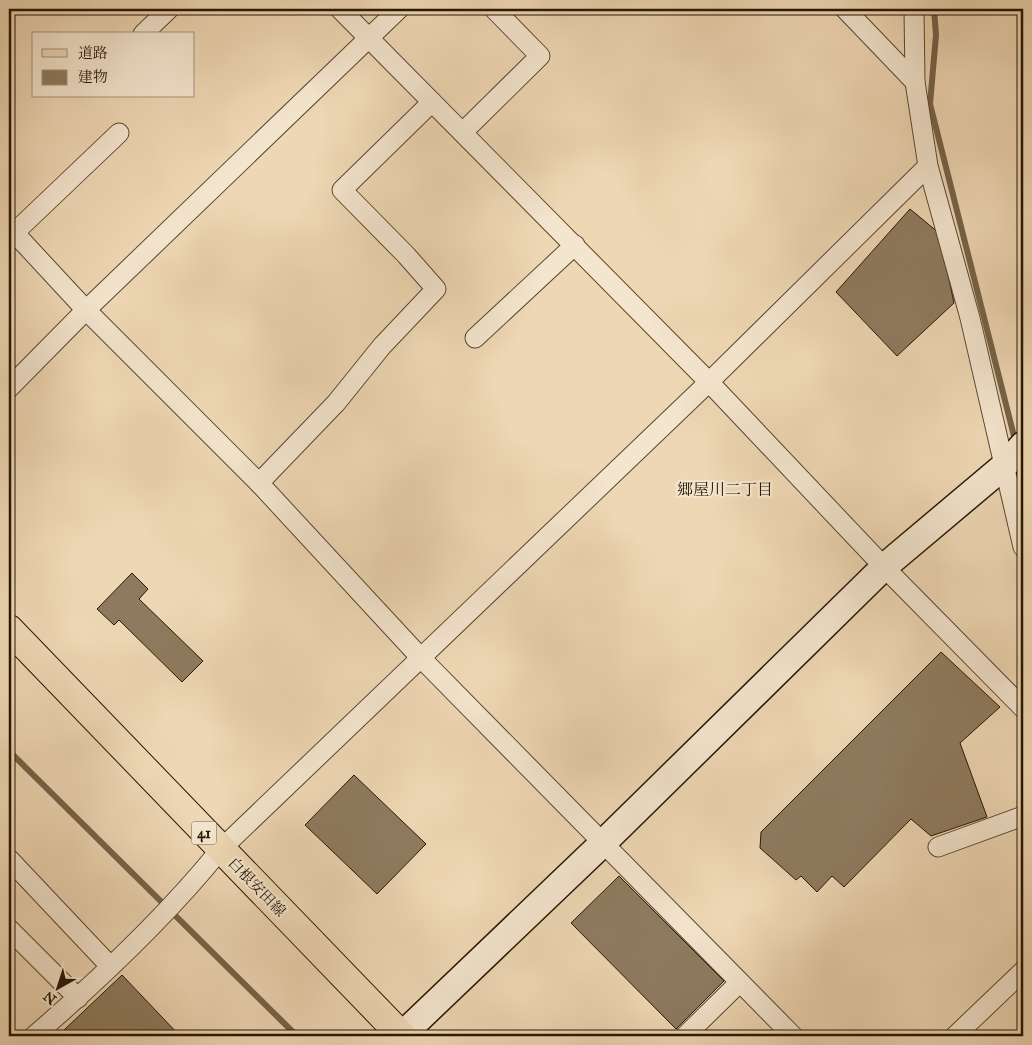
<svg xmlns="http://www.w3.org/2000/svg" width="1032" height="1045" viewBox="0 0 1032 1045" font-family="'IM FELL Great Primer','Noto Serif JP',serif">
<rect width="100%" height="100%" fill="#eed7b4"/>
<filter id="stains"><feTurbulence type="fractalNoise" baseFrequency=".004" numOctaves="4"/><feColorMatrix values="0 0 0 0 .2 0 0 0 0 .09 0 0 0 0 .02 0 0 0 .5 -.17"/></filter>
<radialGradient id="worn" r=".72"><stop offset=".6" stop-color="#630" stop-opacity="0"/><stop offset="1" stop-color="#630" stop-opacity=".3"/></radialGradient>
<g fill="none" stroke-linecap="round" stroke-linejoin="round">
<g stroke="#766349" stroke-width="6">
<path d="M934,9L936,35L930,104L1016,444"/>
<path d="M1019,461L1023,484"/>
<path d="M9,751L297,1036"/>
</g>
</g>
<g fill="#8e7b5f" stroke="#271703">
<path d="M910,209L939,233L954,303L897,356L836,292Z"/>
<path d="M132,573L148,589L139,599L203,661L182,682L119,620L114,625L97,609Z"/>
<path d="M941,652L1000,707L960,743L987,817L931,836L911,819L844,887L832,876L817,892L801,876L796,880L760,848L761,832Z"/>
<path d="M354,775L426,844L377,894L305,825Z"/>
<path d="M619,876L724,981L676,1029L571,923Z"/>
<path d="M122,975L180,1036H70L64,1030Z"/>
</g>
<g fill="none" stroke-linecap="round" stroke-linejoin="round">
<defs>
<g id="street">
<path d="M340,9L709,382L884,567L1023,708"/>
<path d="M845,9L915,82"/>
<path d="M914,9L915,82L928,166L970,318L1023,547"/>
<path d="M143,34L169,9"/>
<path d="M463,132L540,56L494,9"/>
<path d="M9,227L86,310L259,483L420,657L793,1036"/>
<path d="M14,233L119,133"/>
<path d="M475,338L575,245"/>
<path d="M9,388L86,310L399,9"/>
<path d="M259,483L336,403L382,346L436,289L406,255L342,190L432,102"/>
<path d="M938,847L1023,816"/>
<path d="M9,859L110,966"/>
<path d="M9,929L78,998"/>
<path d="M34,1036C100,979 165,918 220,850L709,382L928,166"/>
<path d="M685,1036L739,983"/>
<path d="M955,1036L1023,971"/>
</g>
<path id="secondary" d="M401,1036L602,844L884,567L1004,466L1023,445"/>
<path id="primary" d="M9,629L402,1036"/>
</defs>
<use href="#street" stroke="#59472f" stroke-width="21"/>
<use href="#secondary" stroke="#271703" stroke-width="29"/>
<use href="#primary" stroke="#271703" stroke-width="30"/>
<use href="#street" stroke="#f4e5ce" stroke-width="19"/>
<use href="#secondary" stroke="#f4e5ce" stroke-width="26"/>
<use href="#primary" stroke="#eed7b4" stroke-width="28"/>
</g>
<g text-anchor="middle" stroke-width="4.5" stroke-linejoin="round" paint-order="stroke">
<rect fill="#f4e5ce" stroke="#645540" stroke-width="1" x="191.5" y="821.5" width="25" height="23" rx="4"/>
<g font-size="14" font-weight="bold" fill="#271703">
<text x="204" y="838">41</text>
</g>
<g font-size="15" fill="#271703" stroke="#f4e5ce">
<text transform="translate(257 887) rotate(46)" y="5">白根安田線</text>
</g>
<g font-size="16" fill="#271703" stroke="#f4e5ce">
<text x="725" y="495">郷屋川二丁目</text>
</g>
</g>
<rect width="1032" height="1045" fill="none" stroke="#eed7b4" stroke-width="30"/>
<rect x="10" y="10" width="1012" height="1025" fill="none" stroke="#271703" stroke-width="2.5"/>
<rect x="15" y="15" width="1002" height="1015" fill="none" stroke="#271703"/>
<rect x="32" y="32" width="162" height="65" fill="#f4e5ce" stroke="#a2937d"/>
<rect x="42" y="49" width="25" height="8" fill="#eed7b4" stroke="#a2937d"/>
<text x="78" y="58" font-size="15" fill="#271703">道路</text>
<rect x="42" y="70" width="25" height="15" fill="#8e7b5f" stroke="#a2937d"/>
<text x="78" y="82" font-size="15" fill="#271703">建物</text>
<g transform="translate(58 988) rotate(219)" stroke="#f4e5ce" stroke-width="4" paint-order="stroke">
<path d="M0-4L9 19L0 12L-9 19Z" fill="#271703"/>
<text y="-8" font-size="14" font-weight="bold" text-anchor="middle" fill="#271703">N</text>
</g>
<rect width="100%" height="100%" filter="url(#stains)"/>
<rect width="100%" height="100%" fill="url(#worn)"/>
</svg>
